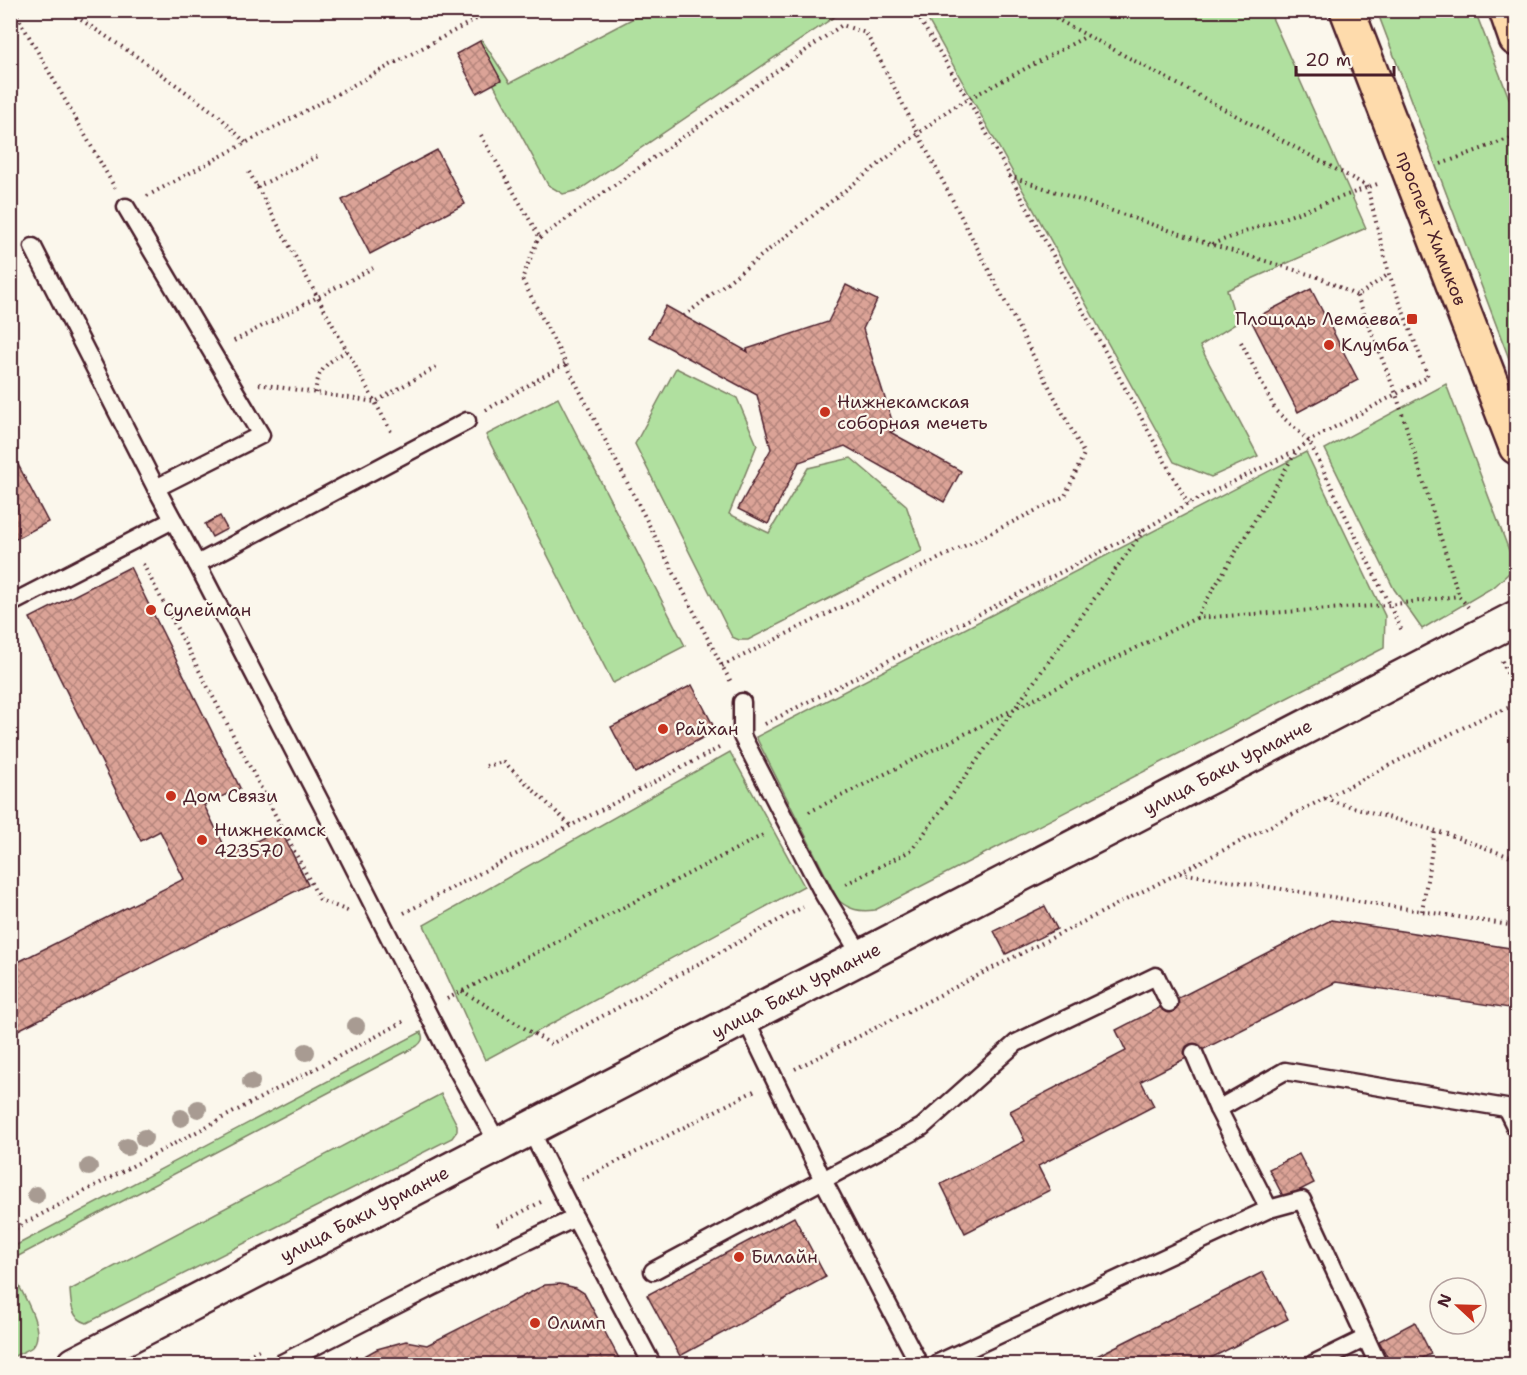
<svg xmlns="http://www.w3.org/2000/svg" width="1527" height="1375" viewBox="0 0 1527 1375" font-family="'Shantell Sans',sans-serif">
<defs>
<pattern id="building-cross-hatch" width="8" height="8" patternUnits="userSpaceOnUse" patternTransform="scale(1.5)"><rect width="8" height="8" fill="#dba397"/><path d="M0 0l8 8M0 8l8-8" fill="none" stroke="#b4847b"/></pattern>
</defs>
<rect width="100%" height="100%" fill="#fbf7ec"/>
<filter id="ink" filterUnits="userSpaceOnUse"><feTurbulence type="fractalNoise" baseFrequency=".0167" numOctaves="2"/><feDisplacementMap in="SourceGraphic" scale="12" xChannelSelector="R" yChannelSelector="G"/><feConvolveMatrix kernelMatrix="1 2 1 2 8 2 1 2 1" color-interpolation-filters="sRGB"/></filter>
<g filter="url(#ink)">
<g fill="#b0e09f" stroke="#7d8065" stroke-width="1.5">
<path d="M647,11H843L579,190L563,194L548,185L473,46L482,40L510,83Z"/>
<path d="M923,11H1269L1366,228L1227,290L1237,323L1200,346L1258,456L1211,477L1174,462Z"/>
<path d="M1377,11H1475L1516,116V377Z"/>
<path d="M676,368L737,398L757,445L729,514L769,533L808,468L851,458L906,505L922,551L748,640H739L732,637L635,444Z"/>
<path d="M1446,384L1513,561L1510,572L1495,586L1422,629L1394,589L1325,449Z"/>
<path d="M558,398L685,646L613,683L486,435Z"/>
<path d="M1306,452L1385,616L1384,648L875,910C859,912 850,910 838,900L756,737Z"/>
<path d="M730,752L804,886L485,1060L424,925Z"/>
<path d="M421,1032C424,1039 422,1042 417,1046L11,1260V1248Z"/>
<path d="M441,1094L457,1125V1131L452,1138L87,1323C71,1318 71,1305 70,1290Z"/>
<path d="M11,1271C18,1286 49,1332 32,1347C27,1351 17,1354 11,1358Z"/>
</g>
<g fill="url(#building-cross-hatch)" stroke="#4a1f2b" stroke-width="1.5">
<path d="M480,41L501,80L477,93L456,54Z"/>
<path d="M437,150L465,204L370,254L342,200Z"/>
<path d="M846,285L877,300L863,329L895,430L890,432L961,471L944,502L845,446L799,462L768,524L738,509L771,449L757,395L649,337L666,306L748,352L747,349L828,322Z"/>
<path d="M1311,289L1358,380L1298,412L1251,320Z"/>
<path d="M10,449L48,522L10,542Z"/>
<path d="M220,516L227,529L212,537L205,524Z"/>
<path d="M130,567L240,788L204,805L229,855L280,829L308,885L10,1034V966L184,879L160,831L141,841L30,618Z"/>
<path d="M692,685L716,731L635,773L611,727Z"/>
<path d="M1045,906L1057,929L1006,954L994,931Z"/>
<path d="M1331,920L1516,949V1009L1336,982L1141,1081L1154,1106L1038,1166L1050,1190L965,1233L941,1184L1025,1141L1010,1111L1126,1051L1116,1030Z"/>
<path d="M1299,1154L1314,1183L1284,1198L1269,1169Z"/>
<path d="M794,1217L826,1277L680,1356L647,1295Z"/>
<path d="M1263,1272L1288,1319L1199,1364H1081Z"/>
<path d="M560,1284L576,1288L584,1293L622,1364H350L377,1349L406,1341L427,1345L545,1285Z"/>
<path d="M1415,1322L1431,1354L1411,1364H1391L1379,1341Z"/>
</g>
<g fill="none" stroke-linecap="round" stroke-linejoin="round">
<defs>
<g id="service">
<path d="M126,207L261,435L156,488"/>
<path d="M33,247L156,488L197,564L340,840L450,1057L499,1145"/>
<path d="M197,564L467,421"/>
<path d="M10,604L173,520"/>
<path d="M742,702V736L824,895L862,957"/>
<path d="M745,1018L823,1180L919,1364"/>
<path d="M1194,1053L1218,1109L1269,1209"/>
<path d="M1218,1109L1285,1071L1506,1108L1516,1128"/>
<path d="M575,1218L652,1364"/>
<path d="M653,1271L922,1127L1016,1043L1156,976L1169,1003"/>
<path d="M280,1364L432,1287L575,1218L530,1129"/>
<path d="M936,1364L1269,1209L1302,1200L1378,1364"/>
<path d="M1313,1364L1366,1338"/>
</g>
<g id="tertiary">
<path id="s1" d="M75,1364L1516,618"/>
</g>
<g id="primary">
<path id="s2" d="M1347,10L1516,447"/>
<path d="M1506,10L1516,39"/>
</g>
</defs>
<use href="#service" stroke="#4a1f2b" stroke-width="21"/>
<use href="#tertiary" stroke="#4a1f2b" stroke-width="38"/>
<use href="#primary" stroke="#4a1f2b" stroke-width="38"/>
<g stroke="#4a1f2b" stroke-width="4" stroke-dasharray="1.5 4.5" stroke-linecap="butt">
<path d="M14,10L115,188"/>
<path d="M66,10L139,58L219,116L246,143"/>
<path d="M914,10L968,99L1188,504"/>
<path d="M481,135L540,238"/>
<path d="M1441,164L1516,136"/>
<path d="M249,172L393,435"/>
<path d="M1009,176L1210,244L1321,278L1357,296L1389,274"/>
<path d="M257,187L320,155"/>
<path d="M147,196L493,10"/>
<path d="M1212,244L1380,183"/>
<path d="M1357,296L1396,394L1459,596L1468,607"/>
<path d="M684,316L947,111L968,99L1087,36"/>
<path d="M234,341L373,268"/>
<path d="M1241,342L1276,411L1309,441L1403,633"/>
<path d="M259,384L375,402L438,366"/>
<path d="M315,393C318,369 327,362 347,351"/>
<path d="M486,410L566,363"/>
<path d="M143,564L320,900L348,911"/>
<path d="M1196,618L1388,605L1459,596"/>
<path d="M1502,661L1516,693"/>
<path d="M722,666L1065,496L1084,454L866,33L842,25L538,239L522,279L722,666L731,682"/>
<path d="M765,724L1145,529L1188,504L1298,450L1309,441L1428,377L1389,274L1367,186L1040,10"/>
<path d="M486,766L504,762L570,825"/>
<path d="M1325,799L1447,834L1516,859"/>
<path d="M809,812L1196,618L1297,450"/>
<path d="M1180,873L1516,926"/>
<path d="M846,884L912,850L1144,530"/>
<path d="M1422,911L1435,831"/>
<path d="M404,913L721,747"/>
<path d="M462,991L551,1044L803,907"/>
<path d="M447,999L765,834"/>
<path d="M795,1069L1484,717L1516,705"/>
<path d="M582,1180L754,1091"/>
<path d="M497,1225L541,1202"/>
<path d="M10,1231L405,1021"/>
<path d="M231,1364L259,1350"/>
</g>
<use href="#service" stroke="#fbf7ec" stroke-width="16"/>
<use href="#tertiary" stroke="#fbf7ec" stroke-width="33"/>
<use href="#primary" stroke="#fedbac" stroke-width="33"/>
</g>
<g fill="#a89b92">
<circle cx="356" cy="1026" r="9"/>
<circle cx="306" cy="1052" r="9"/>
<circle cx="251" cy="1082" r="9"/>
<circle cx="198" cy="1109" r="9"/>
<circle cx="181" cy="1118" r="9"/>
<circle cx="144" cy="1138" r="9"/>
<circle cx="127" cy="1147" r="9"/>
<circle cx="89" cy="1167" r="9"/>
<circle cx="36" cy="1195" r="9"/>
</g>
</g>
<g fill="#c8321e" stroke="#fbf7ec" stroke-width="2">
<rect x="1406" y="313" width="12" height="12" rx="3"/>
<circle cx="1329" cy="345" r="6"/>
<circle cx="825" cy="412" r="6"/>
<circle cx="151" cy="610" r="6"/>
<circle cx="663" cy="729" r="6"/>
<circle cx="171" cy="796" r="6"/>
<circle cx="202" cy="840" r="6"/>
<circle cx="739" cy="1257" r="6"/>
<circle cx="535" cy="1323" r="6"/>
</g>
<g text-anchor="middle" stroke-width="4.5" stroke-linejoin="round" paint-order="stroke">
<g font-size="18" fill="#4a1f2b" stroke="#fbf7ec">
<text dy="6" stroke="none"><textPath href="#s2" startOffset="234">проспект Химиков</textPath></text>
<text dy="6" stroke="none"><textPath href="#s1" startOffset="1298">улица Баки Урманче</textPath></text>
<text dy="6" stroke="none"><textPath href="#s1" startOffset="812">улица Баки Урманче</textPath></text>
<text dy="6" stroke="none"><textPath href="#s1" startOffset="326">улица Баки Урманче</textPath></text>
</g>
<g font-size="18" fill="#4a1f2b" stroke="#fbf7ec" text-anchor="start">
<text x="1400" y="325" text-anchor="end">Площадь Лемаева</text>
<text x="1341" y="351">Клумба</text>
<text x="837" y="408">Нижнекамская<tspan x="837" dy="21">соборная мечеть</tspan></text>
<text x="163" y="616">Сулейман</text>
<text x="675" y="735">Райхан</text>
<text x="183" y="802">Дом Связи</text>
<text x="214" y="836">Нижнекамск<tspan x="214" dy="21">423570</tspan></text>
<text x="751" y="1263">Билайн</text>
<text x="547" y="1329">Олимп</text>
</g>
</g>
<rect width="1527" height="1375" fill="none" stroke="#fbf7ec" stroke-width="36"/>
<rect x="18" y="18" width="1491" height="1339" fill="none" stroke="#4a1f2b" stroke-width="2" filter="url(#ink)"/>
<g transform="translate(1458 1306) rotate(292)"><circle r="28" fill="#fbf7ec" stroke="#b4a19f" stroke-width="1.5"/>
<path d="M0-4.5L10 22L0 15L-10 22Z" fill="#c8321e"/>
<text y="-9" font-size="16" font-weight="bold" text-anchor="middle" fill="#4a1f2b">N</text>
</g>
<path d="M1296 66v9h98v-9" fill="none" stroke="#4a1f2b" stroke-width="3"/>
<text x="1305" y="66" font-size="18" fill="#4a1f2b" stroke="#fbf7ec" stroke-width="4.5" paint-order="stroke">20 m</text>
</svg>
